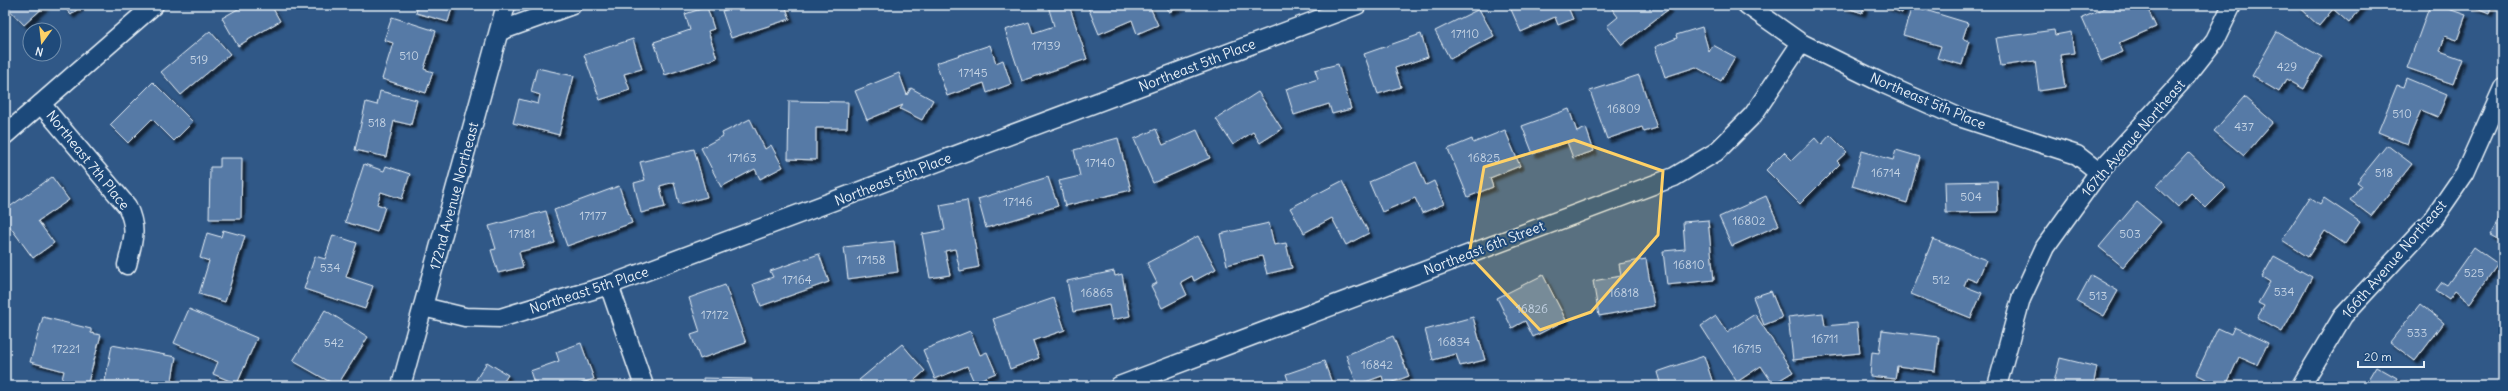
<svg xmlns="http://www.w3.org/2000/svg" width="2508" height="391" viewBox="0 0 2508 391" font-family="Delius,sans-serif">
<defs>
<filter id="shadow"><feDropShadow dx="3.5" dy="3.5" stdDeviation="1" flood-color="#0009"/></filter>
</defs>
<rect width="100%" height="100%" fill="#305887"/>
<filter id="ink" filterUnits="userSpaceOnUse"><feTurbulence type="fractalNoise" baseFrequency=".025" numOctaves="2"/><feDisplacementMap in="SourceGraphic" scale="8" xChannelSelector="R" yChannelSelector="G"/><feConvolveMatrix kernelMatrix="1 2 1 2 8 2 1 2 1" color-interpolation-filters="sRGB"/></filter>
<g filter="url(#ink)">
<g fill="#577aa6" stroke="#e8f1f8" filter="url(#shadow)">
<path d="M5,5H46L24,25Z"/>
<path d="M62,5H82L71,15Z"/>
<path d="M245,5H271L280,21L238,46L222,18Z"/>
<path d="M418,5H453L448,22L416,13Z"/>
<path d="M741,5H785L790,19L731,38L722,11Z"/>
<path d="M1069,5L1087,59L1022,81L1005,30L1029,22L1033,33L1054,26L1048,6Z"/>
<path d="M1087,5H1149L1158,25L1137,34L1132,20L1099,34Z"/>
<path d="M1166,5H1184L1169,12Z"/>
<path d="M1509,5H1567L1573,19L1558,25L1555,17L1521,32Z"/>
<path d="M1609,5H1666L1669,9L1622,45L1607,26L1618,17Z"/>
<path d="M1839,5H1865L1862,13Z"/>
<path d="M1882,5H1905L1902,13Z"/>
<path d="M2112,5H2146L2156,27L2119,43L2123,52L2101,61L2082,18Z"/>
<path d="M2296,5H2364L2349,23L2333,9L2319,26Z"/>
<path d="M2430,5H2437L2466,15L2457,40L2445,36L2440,51L2462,59L2453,84L2407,68Z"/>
<path d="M2470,5H2492L2489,13Z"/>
<path d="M1912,6L1968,23L1963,38L1969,41L1962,65L1937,58L1941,46L1903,35Z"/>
<path d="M707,7L714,29L708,31L717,58L665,75L654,42L690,30L685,14Z"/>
<path d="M1479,9L1494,36L1450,59L1435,31Z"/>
<path d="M392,17L436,31L424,69L433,72L426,93L382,79L393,43L384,40Z"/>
<path d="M1702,27L1709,52L1713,45L1735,57L1721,81L1696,67L1665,77L1655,47L1677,38L1676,35Z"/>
<path d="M2054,30L2055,35L2071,32L2074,53L2060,55L2065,87L2039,91L2035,61L2001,66L1996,38Z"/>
<path d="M210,31L230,54L181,95L161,72Z"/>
<path d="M2277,32L2322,57L2304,89L2286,79L2279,92L2252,76Z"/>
<path d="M1421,34L1428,57L1395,68L1401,87L1378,94L1364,54Z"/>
<path d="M633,39L642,69L624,74L630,90L600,100L584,55Z"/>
<path d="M990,45L996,63L1003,60L1011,84L987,93L984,83L947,96L936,63Z"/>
<path d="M1338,64L1351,109L1332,114L1329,104L1294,115L1286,89L1318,79L1315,70Z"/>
<path d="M537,68L574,76L559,135L513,123L519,99L538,104L540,95L531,92Z"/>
<path d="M899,73L907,95L911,88L933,100L922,120L900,109L903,105L867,120L855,91Z"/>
<path d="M1639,75L1657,128L1644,132L1642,127L1607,139L1590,91Z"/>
<path d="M2406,78L2447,95L2438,117L2421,110L2407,144L2378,132L2397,85L2403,87Z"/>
<path d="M153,82L193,122L174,141L152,119L128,143L110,125Z"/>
<path d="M380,91L417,100L411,125L394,121L386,157L355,150L366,102L377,105Z"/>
<path d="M1258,92L1282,129L1260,143L1253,132L1233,145L1216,119Z"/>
<path d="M2244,97L2273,122L2244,156L2214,131Z"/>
<path d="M789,101L848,102L847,128H816V160L788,159Z"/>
<path d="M1569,109L1577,132L1586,128L1594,151L1573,158L1567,142L1533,154L1522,126Z"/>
<path d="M750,119L765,149L771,145L783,167L760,179L755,169L721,187L701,148L723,136L722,133Z"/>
<path d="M1156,129L1163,145L1197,130L1210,158L1153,183L1134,139Z"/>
<path d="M1505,130L1520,166L1490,178L1493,187L1468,197L1448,149L1472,139L1473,143Z"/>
<path d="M1830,135L1847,152L1837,161L1840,164L1800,204L1766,170L1784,152L1792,160L1815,138L1821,145Z"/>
<path d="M1118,138L1131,190L1065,206L1059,181L1080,176L1074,150Z"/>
<path d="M2387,145L2412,164L2371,216L2350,200L2361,185L2357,182Z"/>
<path d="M694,149L707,197L679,204L674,182L660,186L665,207L641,213L634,183L645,180L640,162Z"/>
<path d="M1896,150L1920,157L1907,203L1852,186L1862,151L1893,160Z"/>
<path d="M2188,152L2226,188L2206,208L2191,193L2178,207L2156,186Z"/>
<path d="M220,158H242L241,219H209L210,167H220Z"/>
<path d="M1416,162L1426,185L1434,181L1444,204L1422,213L1415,198L1382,212L1369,182Z"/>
<path d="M364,164L384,171L386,166L410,174L402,199L381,192L377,204L385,207L377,232L345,222Z"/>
<path d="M52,177L69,200L38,221L54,243L33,258L5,220V210Z"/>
<path d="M1048,177L1058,206L986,228L978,199Z"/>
<path d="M1342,181L1369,233L1346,245L1332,218L1304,233L1290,208Z"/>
<path d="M1997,181L1998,212L1946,213L1945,182Z"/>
<path d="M619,186L632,223L567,246L554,210Z"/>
<path d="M1766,196L1779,225L1732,246L1719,217Z"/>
<path d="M2310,197L2320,204L2324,198L2360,222L2345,244L2325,231L2308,257L2282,240Z"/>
<path d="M967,200L979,267L960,271L955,249L945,251L950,275L930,278L922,234L945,230L940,205Z"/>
<path d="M2137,202L2161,222L2123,267L2099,247Z"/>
<path d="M546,211L555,243L519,252L523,267L498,273L491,250L496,249L489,226Z"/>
<path d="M2503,213V242L2490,235Z"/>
<path d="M1708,220L1714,280L1667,285L1663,251L1685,249L1683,222Z"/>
<path d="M1269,223L1274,245L1286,243L1292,268L1267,274L1262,256L1227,265L1220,234Z"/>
<path d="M223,230L245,236L225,302L199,294L209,261L200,258L207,233L221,237Z"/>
<path d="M333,235L357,243L346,277L373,286L365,309L304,289L315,256L325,259Z"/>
<path d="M1198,236L1216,269L1194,281L1192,276L1181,282L1187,295L1162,308L1151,286L1157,283L1147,263Z"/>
<path d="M1933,239L1986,260L1977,282L1967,278L1964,286L1982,293L1971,318L1911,294Z"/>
<path d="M894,241L898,272L848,279L844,247Z"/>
<path d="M2474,247L2498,264L2470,303L2455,291L2449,299L2436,290L2442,282L2447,285Z"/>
<path d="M819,254L829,282L761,306L753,284L773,277L770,271Z"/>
<path d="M2274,256L2312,277L2282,332L2257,318L2264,306L2258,303L2270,282L2262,277Z"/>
<path d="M1646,259L1654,306L1599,316L1593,281L1621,276L1619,264Z"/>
<path d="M1114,271L1115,276L1122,274L1130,316L1112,320L1109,305L1073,312L1067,281Z"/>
<path d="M1543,275L1566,320L1533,337L1525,321L1512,328L1497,298Z"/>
<path d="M2091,275L2118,291L2104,316L2077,301Z"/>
<path d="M725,285L746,343L700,359L691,335L700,332L689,298Z"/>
<path d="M1771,291L1782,318L1764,325L1753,297Z"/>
<path d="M1054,298L1065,330L1033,341L1039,358L1010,369L993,319Z"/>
<path d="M2420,304L2444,323L2415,361L2390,342Z"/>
<path d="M189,309L257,338L237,384L213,374L218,362L174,343Z"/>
<path d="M325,310L368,337L337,386L293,361Z"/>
<path d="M1823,313L1825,326L1857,323L1860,353L1793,360L1788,317Z"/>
<path d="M1755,314L1793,372L1773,384L1761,366L1737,382L1701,326L1716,316L1727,332Z"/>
<path d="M43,317L91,329V333L101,335L87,386L61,383L64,371L30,362Z"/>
<path d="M1473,317L1485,360L1460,366L1456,354L1433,360L1425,330Z"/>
<path d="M2234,327L2268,343L2257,365L2239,357L2226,386H2220L2196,374L2218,328L2231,334Z"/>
<path d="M1882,330L1939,337L1935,371L1897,366L1895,379L1870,376L1872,352L1879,353Z"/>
<path d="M970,331L980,355L987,352L996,373L974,382L967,366L935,379L923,350Z"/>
<path d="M1393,336L1409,376L1385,385L1382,376L1357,385L1346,355Z"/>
<path d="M581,343L594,379L573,386H535L530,371L559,361L556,352Z"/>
<path d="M902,344L925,371L908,386H864L859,380Z"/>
<path d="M112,345L176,357L171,386H104Z"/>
<path d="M1704,356L1714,386H1661L1657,372Z"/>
<path d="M2060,358L2097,367L2093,386H2053Z"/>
<path d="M1324,361L1333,386H1281L1289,383L1286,374Z"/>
<path d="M487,362L508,375L501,386H472Z"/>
<path d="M2376,366L2397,378L2393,386H2364Z"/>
<path d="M703,378L752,379L751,386H703Z"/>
</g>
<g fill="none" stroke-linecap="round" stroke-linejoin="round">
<defs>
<g id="minor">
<path d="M1747,5L1801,43L1884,84L1956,116L2077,155L2099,172"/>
<path d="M500,31L572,5"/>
<path d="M41,104L127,206C138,230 133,240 127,265"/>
<path d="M5,135L154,5"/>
<path d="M609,285L644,386"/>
<path d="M423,307L465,317L500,318L609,285L1357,5"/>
<path d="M401,386L506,5"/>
<path d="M1119,386L1674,177L1716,152L1753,115L1801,43"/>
<path d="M1997,386L2021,299L2045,247L2099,172L2185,78L2215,40L2232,5"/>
<path d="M2301,386L2343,316L2434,218L2465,173L2503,88"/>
</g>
</defs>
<use href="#minor" stroke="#e8f1f8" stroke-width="21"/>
<use href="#minor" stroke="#1f4a7a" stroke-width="18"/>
</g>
</g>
<path fill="#ffd166" fill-opacity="0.2" stroke="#ffd166" stroke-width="3" stroke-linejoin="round" d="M1574,140L1663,171L1658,235L1591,312L1540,330L1469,255L1484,167Z"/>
<g text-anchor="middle" stroke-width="4" stroke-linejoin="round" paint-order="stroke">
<g font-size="12" fill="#c4d3e4">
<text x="1465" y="38">17110</text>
<text x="1046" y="50">17139</text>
<text x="409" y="60">510</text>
<text x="199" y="64">519</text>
<text x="2287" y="71">429</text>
<text x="973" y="77">17145</text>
<text x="1624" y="113">16809</text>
<text x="2402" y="118">510</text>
<text x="377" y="127">518</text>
<text x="2244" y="131">437</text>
<text x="742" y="162">17163</text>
<text x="1484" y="162">16825</text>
<text x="1100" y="167">17140</text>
<text x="1886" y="177">16714</text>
<text x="2384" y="177">518</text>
<text x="1971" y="201">504</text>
<text x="1018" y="206">17146</text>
<text x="593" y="220">17177</text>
<text x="1749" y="225">16802</text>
<text x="522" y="238">17181</text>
<text x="2130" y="238">503</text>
<text x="871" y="264">17158</text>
<text x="1689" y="269">16810</text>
<text x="330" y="272">534</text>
<text x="2474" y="277">525</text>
<text x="797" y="284">17164</text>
<text x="1941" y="284">512</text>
<text x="2284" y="296">534</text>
<text x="1097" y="297">16865</text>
<text x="1624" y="297">16818</text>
<text x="2098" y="300">513</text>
<text x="1532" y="313">16826</text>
<text x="715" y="319">17172</text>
<text x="2417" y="337">533</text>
<text x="1825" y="343">16711</text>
<text x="1454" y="346">16834</text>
<text x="334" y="347">542</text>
<text x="66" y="353">17221</text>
<text x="1747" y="353">16715</text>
<text x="1377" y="369">16842</text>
</g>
<g font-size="14" fill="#e8f1f8" stroke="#1f4a7a">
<text transform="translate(1197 65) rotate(-21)" y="5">Northeast 5th Place</text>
<text transform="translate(1928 101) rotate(23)" y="5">Northeast 5th Place</text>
<text transform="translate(2133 138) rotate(-49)" y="5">167th Avenue Northeast</text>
<text transform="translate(88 160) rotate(51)" y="5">Northeast 7th Place</text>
<text transform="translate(893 179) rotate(-21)" y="5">Northeast 5th Place</text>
<text transform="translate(454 196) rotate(-75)" y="5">172nd Avenue Northeast</text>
<text transform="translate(1484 248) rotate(-21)" y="5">Northeast 6th Street</text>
<text transform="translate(2394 259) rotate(-49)" y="5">166th Avenue Northeast</text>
<text transform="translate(589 290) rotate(-18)" y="5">Northeast 5th Place</text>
</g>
</g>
<rect width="2508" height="391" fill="none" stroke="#1f4a7a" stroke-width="20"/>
<rect x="10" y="10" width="2488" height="371" fill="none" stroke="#e8f1f8" stroke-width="1.5" filter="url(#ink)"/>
<g transform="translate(42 42) rotate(195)"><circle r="19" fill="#1f4a7a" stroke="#6f8dac"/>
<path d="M0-3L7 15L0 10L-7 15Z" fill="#ffd166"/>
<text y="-6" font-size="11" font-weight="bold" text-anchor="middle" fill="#e8f1f8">N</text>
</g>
<path d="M2358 361v6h66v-6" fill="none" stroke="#e8f1f8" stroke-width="2"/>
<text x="2364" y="361" font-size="12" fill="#e8f1f8" stroke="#1f4a7a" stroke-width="3" paint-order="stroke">20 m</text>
</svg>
